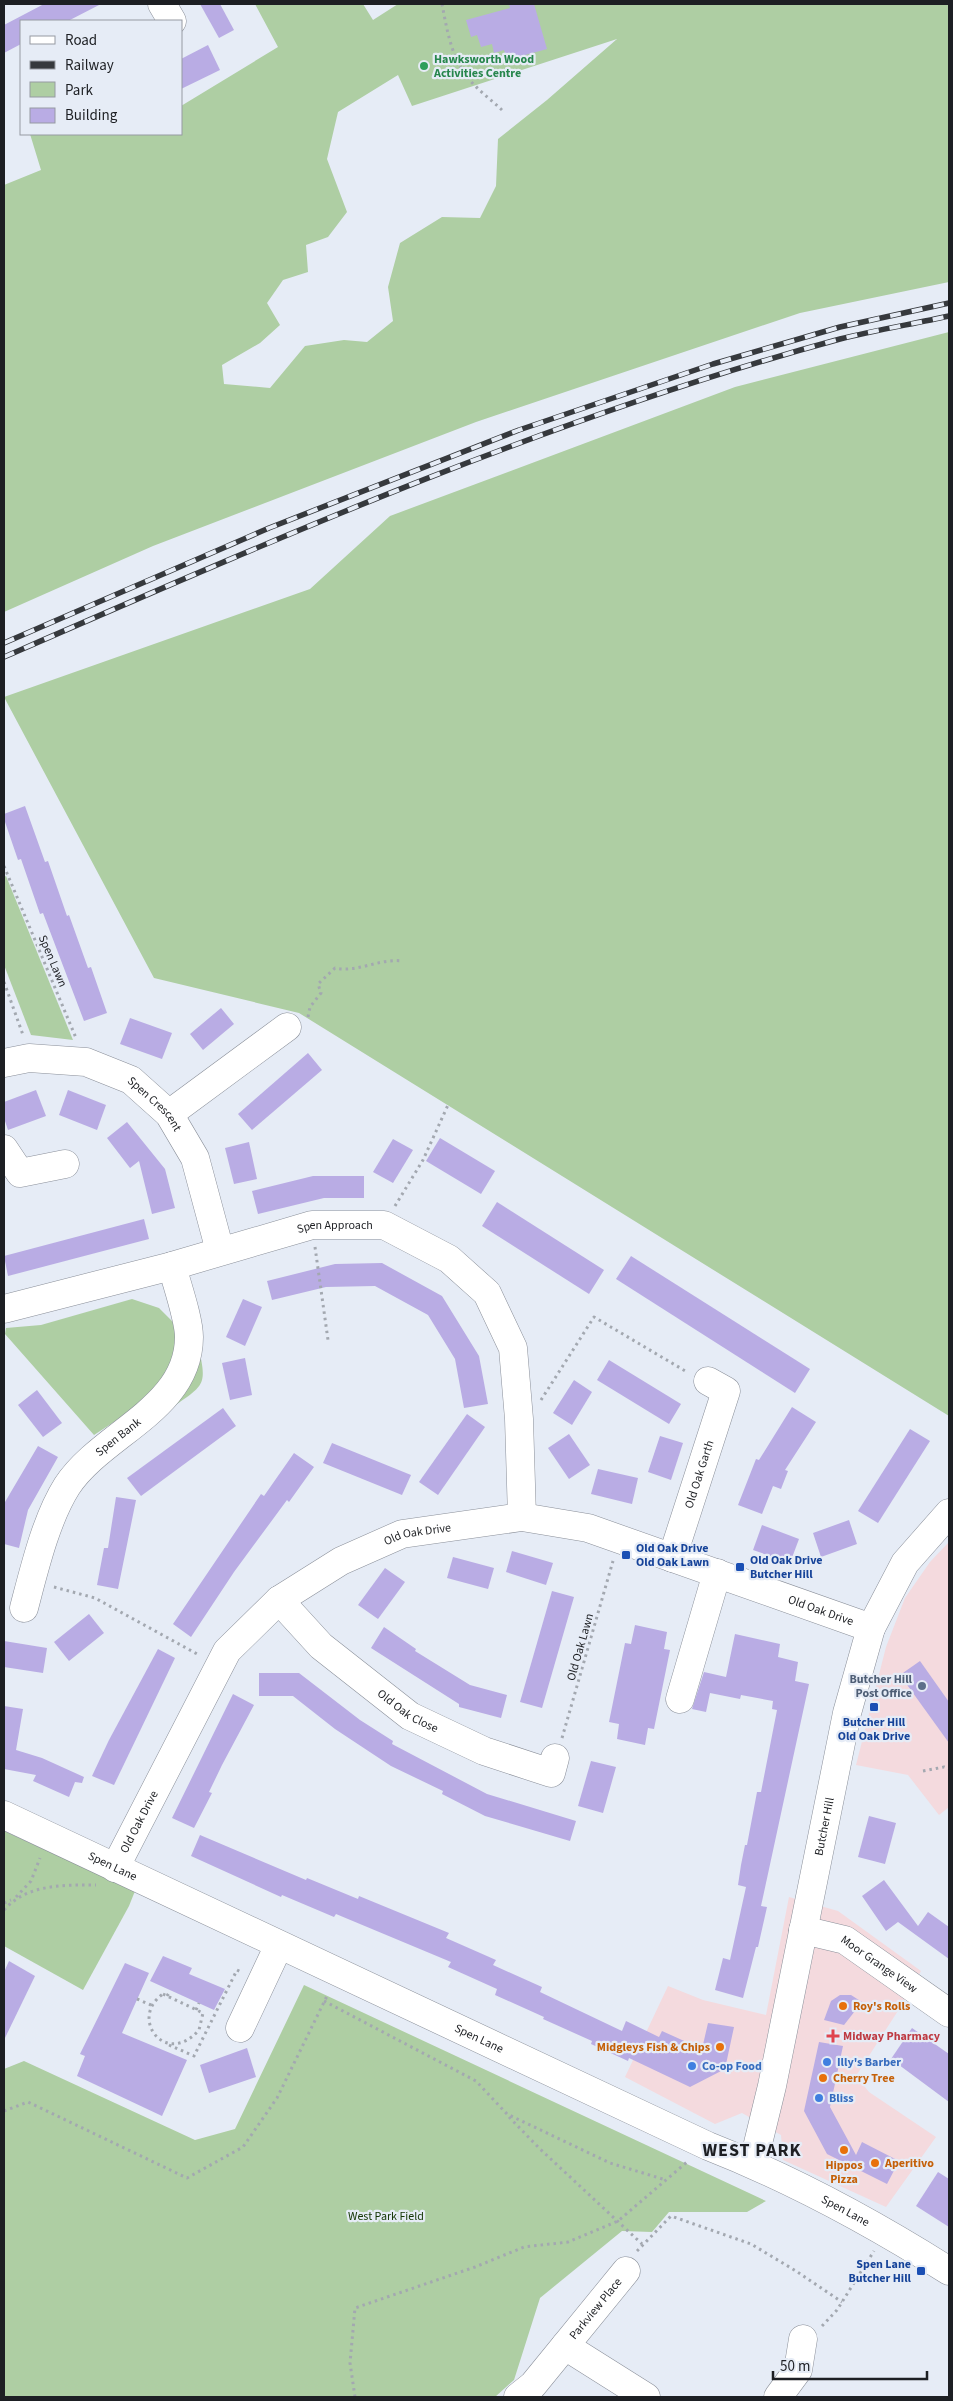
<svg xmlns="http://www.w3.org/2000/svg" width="953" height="2401" viewBox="0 0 953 2401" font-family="'Source Sans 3',sans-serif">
<rect width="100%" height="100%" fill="#e6ecf6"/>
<g fill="#f4dade">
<path d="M949,1542V1807L939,1815L908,1775L856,1765L886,1647L905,1598L930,1562Z"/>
<path d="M789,1897L838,1911L921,1971L903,2003L856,2076L869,2092L936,2137L886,2207L783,2160L781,2135L742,2113L715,2124L625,2077L668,1986L703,2000L766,2015Z"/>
</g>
<g fill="#aecea3" fill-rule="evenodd">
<path d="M255,4H363L373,20L398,4H949V282L800,313L476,422L153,546L4,612V185L41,170L30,134H181V106L278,47ZM617,39L547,100L498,139L496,186L480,218L442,217L400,243L388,287L393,321L367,342L344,340L305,346L270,388L224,384L222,365L260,343L280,325L267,303L283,280L308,272L306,245L328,237L347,212L327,159L338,112L398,75L412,106Z"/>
<path d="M949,332V1416L299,1013L154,978L4,697L310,589L390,516L735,387Z"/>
<path d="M6,876L73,1040L31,1035L4,965V877Z"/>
<path d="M132,1299L159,1308L174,1323L176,1342L174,1364L146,1401L94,1435L5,1334L6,1328L41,1325Z"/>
<path d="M198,1345C207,1385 206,1384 173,1407L186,1388Z"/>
<path d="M4,1831L135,1891L129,1906L83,1990L4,1946Z"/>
<path d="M304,1985L766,2201L747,2212H669L652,2232L622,2231L540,2298L514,2380L495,2397H4V2069L24,2061L195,2140L235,2129Z"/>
</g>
<g fill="#b9ace4">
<path d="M44,4H101L68,21H21V44L4,53V25Z"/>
<path d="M200,4H220L234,30L219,38Z"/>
<path d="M509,4H534L547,49L507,60L504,50L494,53L492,44L481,47L477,35L471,37L466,20L510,8Z"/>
<path d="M208,45L220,70L181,89V59Z"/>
<path d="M25,806L45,862L48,861L67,916L69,915L88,968L91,967L107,1013L84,1021L43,913L40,914L21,859L18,860L4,819V814Z"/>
<path d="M221,1008L234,1024L203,1050L190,1034Z"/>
<path d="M130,1018L172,1033L162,1059L120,1044Z"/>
<path d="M308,1053L322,1070L252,1130L238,1114Z"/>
<path d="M36,1090L46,1116L8,1130L4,1118V1102Z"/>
<path d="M68,1090L106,1105L97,1130L59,1115Z"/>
<path d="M127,1122L165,1169L175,1208L152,1214L139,1161L130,1168L107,1138Z"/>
<path d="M440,1138L495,1171L481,1194L426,1161Z"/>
<path d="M393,1139L413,1150L393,1183L373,1172Z"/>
<path d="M249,1142L257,1179L234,1184L225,1148Z"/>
<path d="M313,1176H364V1198H324L258,1214L252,1191Z"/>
<path d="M497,1202L604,1270L589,1294L482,1226Z"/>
<path d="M144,1219L149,1239L8,1276L4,1256Z"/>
<path d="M631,1256L810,1369L795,1393L616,1279Z"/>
<path d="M382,1263L442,1296L479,1356L488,1404L464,1408L455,1359L428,1315L375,1286L326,1287L272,1300L267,1281L335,1264Z"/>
<path d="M243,1299L262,1307L245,1346L226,1337Z"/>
<path d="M245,1358L252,1395L230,1400L222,1363Z"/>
<path d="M609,1360L681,1404L669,1424L597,1380Z"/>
<path d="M574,1380L592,1392L572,1425L553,1413Z"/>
<path d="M37,1390L62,1423L43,1437L18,1405Z"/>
<path d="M792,1407L816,1422L785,1470L788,1471L781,1489L773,1486L762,1514L738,1505L756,1459L759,1460Z"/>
<path d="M223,1408L236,1426L141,1496L127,1478Z"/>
<path d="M467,1414L485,1427L438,1495L419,1482Z"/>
<path d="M910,1429L930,1441L878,1523L858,1511Z"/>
<path d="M569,1434L590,1465L569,1479L548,1448Z"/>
<path d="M660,1436L683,1443L671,1480L648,1472Z"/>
<path d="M332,1443L411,1475L402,1495L323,1463Z"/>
<path d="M38,1446L58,1457L28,1510L19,1548L4,1544L5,1502Z"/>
<path d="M294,1453L314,1467L289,1502L287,1500L234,1572L191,1637L173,1624L261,1494L264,1496Z"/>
<path d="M598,1469L638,1478L632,1504L591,1494Z"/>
<path d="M116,1497L136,1500L118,1589L97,1585L104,1548H108Z"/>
<path d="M849,1520L857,1544L821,1557L813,1533Z"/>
<path d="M762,1525L799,1539L790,1563L753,1550Z"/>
<path d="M512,1551L553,1563L546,1585L506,1572Z"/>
<path d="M453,1557L494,1568L488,1589L447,1578Z"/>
<path d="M385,1568L405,1582L378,1619L358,1605Z"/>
<path d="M552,1591L574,1597L542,1708L520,1702Z"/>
<path d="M89,1614L104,1633L69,1661L54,1642Z"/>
<path d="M635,1625L667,1632L664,1649L670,1650L654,1729L648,1728L645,1745L617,1739L619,1724L609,1722L625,1643L631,1644Z"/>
<path d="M384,1627L416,1649L415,1651L470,1685L507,1695L501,1718L459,1707V1704L371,1648Z"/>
<path d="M735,1634L780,1644L778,1657L798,1662L795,1681L809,1684L761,1906L767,1907L758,1947H756L743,1998L715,1990L723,1958L730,1960L746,1887L738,1885L741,1865L745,1845H747L757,1792H761L777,1710L772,1709L773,1701L741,1695L740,1699L710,1693L706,1712L692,1709L704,1672L726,1677Z"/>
<path d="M4,1641L47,1648L43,1673L4,1667Z"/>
<path d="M158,1649L175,1658L114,1785L92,1776L109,1740Z"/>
<path d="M920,1661L949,1702V1743L900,1675Z"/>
<path d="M259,1673H299L360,1720L393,1741L392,1744L487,1794L576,1821L570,1841L485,1816L442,1794L443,1791L391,1766L335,1729L293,1696H259Z"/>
<path d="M233,1694L254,1705L222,1765L209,1792L212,1793L194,1828L172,1818Z"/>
<path d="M4,1706L23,1709L16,1750L42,1758L84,1777L82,1783L75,1782L69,1797L33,1781L36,1775L4,1769Z"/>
<path d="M591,1761L616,1767L603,1813L578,1806Z"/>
<path d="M869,1816L896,1823L885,1864L858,1857Z"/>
<path d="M200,1835L306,1880L307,1878L358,1899L359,1896L449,1933L446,1938L496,1960L493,1965L542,1987L540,1992L622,2031L626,2021L659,2037L662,2031L702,2049L708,2023L734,2027L725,2069L690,2087L629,2058L628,2061L591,2044L592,2041L543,2019L544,2017L495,1995L497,1989L448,1967L451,1962L336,1914L334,1917L282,1895L281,1897L191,1856Z"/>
<path d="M884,1880L918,1926L928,1912L949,1927V1959L898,1922L886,1931L862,1896Z"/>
<path d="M163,1956L192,1968L189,1974L225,1989L214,2010L150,1981Z"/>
<path d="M9,1961L35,1976L4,2040V1972Z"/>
<path d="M125,1963L149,1973L122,2033L187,2060L162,2116L77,2076L85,2056L80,2054Z"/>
<path d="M840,1995H851L862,2002L844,2025L824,2020L831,2001Z"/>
<path d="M912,2028L949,2054V2102L891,2059Z"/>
<path d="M819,2042L843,2046L830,2107L856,2155L862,2142L899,2161L887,2184L827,2154L804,2111Z"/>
<path d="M247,2048L256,2077L209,2093L200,2065Z"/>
<path d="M938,2172L949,2179V2227L916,2206Z"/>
</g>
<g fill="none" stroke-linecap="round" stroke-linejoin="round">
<defs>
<g id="minor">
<path d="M162,4L172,21"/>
<path id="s1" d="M4,1063L29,1058L86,1062L131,1080L169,1114L195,1158L220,1251"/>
<path d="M169,1114L287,1027"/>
<path d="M4,1149L20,1173L65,1164"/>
<path id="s2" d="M4,1309L172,1266L312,1225H384L449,1259L487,1293L513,1348L519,1419L522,1517"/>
<path id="s3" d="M672,1558L726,1391L708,1381"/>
<path id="s4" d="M279,1600L321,1646L410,1716L484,1751L551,1773L555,1758"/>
<path id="s5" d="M24,1608C34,1570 46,1519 67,1486C102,1433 189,1409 189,1337C189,1319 177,1285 172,1266"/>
<path d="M680,1699L717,1573"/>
<path id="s6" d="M4,1815L708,2146C792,2179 873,2223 949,2271"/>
<path id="s7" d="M115,1868L227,1651L279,1600L341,1561L402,1534L522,1517L588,1528L871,1628"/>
<path id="s8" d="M803,1930L845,1940L949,2013"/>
<path d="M240,2028L279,1945"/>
<path id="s9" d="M753,2164L772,2086L847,1713L871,1628L905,1563L949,1513"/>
<path d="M565,2346L646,2397"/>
<path id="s10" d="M518,2397L533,2385L626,2271"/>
<path d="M778,2397L798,2370L803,2339"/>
</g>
</defs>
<use href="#minor" stroke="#8a8f99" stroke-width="29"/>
<g stroke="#a3a8b0" stroke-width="3" stroke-dasharray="2.5 4" stroke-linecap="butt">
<path d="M442,4C446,25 450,49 461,68C471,85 488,97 502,110"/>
<path d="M4,866L76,1038"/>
<path d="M4,982L23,1035"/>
<path d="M308,1017L310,1007L321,993L318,984L335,968C358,973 379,958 403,961"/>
<path d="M395,1206L423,1160L448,1105"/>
<path d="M315,1247L328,1340"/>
<path d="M541,1400L594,1317L687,1372"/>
<path d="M54,1587L95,1598L199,1655"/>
<path d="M562,1738L613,1561"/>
<path d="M923,1771L944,1767L949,1769"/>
<path d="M16,1897L31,1881L40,1858"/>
<path d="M4,1903L11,1900"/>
<path d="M4,1910C27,1884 63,1885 96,1885"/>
<path d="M163,1994L203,2013L199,2030C166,2068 128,2018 163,1994Z"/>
<path d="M167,1996L170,1991"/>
<path d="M137,1999L151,2005"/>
<path d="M324,2001L476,2081L507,2114L610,2163L666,2180"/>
<path d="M196,2010L199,2003"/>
<path d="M169,2045L194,2056L237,1970L241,1972"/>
<path d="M4,2111L28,2102L187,2178L243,2147L277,2098L328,1994"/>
<path d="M509,2117L539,2148L642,2244"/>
<path d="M637,2251L671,2216L751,2244L796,2271L842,2302"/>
<path d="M822,2326L837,2310L874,2251"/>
<path d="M355,2397L350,2363L355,2308L475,2267L524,2247L568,2242L618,2221L687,2162"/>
</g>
<use href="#minor" stroke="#fff" stroke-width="28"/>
<defs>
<g id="rail">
<path d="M4,643L269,528L519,430L713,364L840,327L949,303"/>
<path d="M4,657C277,538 552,417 840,339C876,330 913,324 949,316"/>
</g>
</defs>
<use href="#rail" stroke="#36393d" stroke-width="5.5"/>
<use href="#rail" stroke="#e6ecf6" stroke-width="4" stroke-dasharray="11" stroke-linecap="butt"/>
</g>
<circle fill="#2e9e5b" stroke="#e6ecf6" stroke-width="2" cx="424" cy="66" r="5"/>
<g fill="#1a4fb4" stroke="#e6ecf6" stroke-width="2">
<rect x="621" y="1550" width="10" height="10" rx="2.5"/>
<rect x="735" y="1562" width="10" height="10" rx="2.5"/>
<rect x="869" y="1702" width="10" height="10" rx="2.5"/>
<rect x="916" y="2266" width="10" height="10" rx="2.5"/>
</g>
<circle fill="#5c6f8a" stroke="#e6ecf6" stroke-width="2" cx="922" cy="1686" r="5"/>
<g fill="#e8710a" stroke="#e6ecf6" stroke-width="2">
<circle cx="843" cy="2006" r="5"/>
<circle cx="720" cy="2047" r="5"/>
<circle cx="823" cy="2078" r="5"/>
<circle cx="844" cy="2150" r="5"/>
<circle cx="875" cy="2163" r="5"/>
</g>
<path fill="#e0444e" stroke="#e6ecf6" stroke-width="2" d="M830.5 2028.5h5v5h5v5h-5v5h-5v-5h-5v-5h5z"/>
<g fill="#3f7fe0" stroke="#e6ecf6" stroke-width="2">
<circle cx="827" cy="2062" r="5"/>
<circle cx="692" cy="2066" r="5"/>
<circle cx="819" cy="2098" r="5"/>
</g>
<g text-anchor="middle" stroke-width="4.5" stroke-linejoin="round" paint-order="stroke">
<g font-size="12" font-weight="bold" fill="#27864d" stroke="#e6ecf6" text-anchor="start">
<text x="434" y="63">Hawksworth Wood<tspan x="434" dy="14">Activities Centre</tspan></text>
</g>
<g font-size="12" fill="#1d1f23" stroke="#e6ecf6">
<text transform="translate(53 961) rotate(67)" y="4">Spen Lawn</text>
<text dy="4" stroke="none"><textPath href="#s1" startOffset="165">Spen Crescent</textPath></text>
<text dy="4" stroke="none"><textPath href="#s2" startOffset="342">Spen Approach</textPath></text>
<text dy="4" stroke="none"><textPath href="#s5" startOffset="201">Spen Bank</textPath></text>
<text dy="4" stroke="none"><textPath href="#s3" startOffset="88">Old Oak Garth</textPath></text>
<text dy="4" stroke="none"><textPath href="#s7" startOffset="472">Old Oak Drive</textPath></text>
<text dy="4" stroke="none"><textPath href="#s7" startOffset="892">Old Oak Drive</textPath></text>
<text transform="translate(580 1647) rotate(-74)" y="4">Old Oak Lawn</text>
<text dy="4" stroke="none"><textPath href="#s4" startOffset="171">Old Oak Close</textPath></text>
<text dy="4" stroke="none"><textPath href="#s7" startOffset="52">Old Oak Drive</textPath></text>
<text dy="4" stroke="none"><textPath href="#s9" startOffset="345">Butcher Hill</textPath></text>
<text dy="4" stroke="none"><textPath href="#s6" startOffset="120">Spen Lane</textPath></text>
<text dy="4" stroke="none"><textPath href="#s8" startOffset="85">Moor Grange View</textPath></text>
<text dy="4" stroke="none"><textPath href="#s6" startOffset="525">Spen Lane</textPath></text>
<text dy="4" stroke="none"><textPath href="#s6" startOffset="930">Spen Lane</textPath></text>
<text dy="4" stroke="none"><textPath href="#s10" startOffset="118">Parkview Place</textPath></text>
</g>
<g font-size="12" font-weight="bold" fill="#164399" stroke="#e6ecf6" text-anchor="start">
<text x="636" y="1552">Old Oak Drive<tspan x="636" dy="14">Old Oak Lawn</tspan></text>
<text x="750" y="1564">Old Oak Drive<tspan x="750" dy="14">Butcher Hill</tspan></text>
<text x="874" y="1726" text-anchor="middle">Butcher Hill<tspan x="874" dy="14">Old Oak Drive</tspan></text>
<text x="911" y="2268" text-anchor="end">Spen Lane<tspan x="911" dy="14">Butcher Hill</tspan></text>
</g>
<g font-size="12" font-weight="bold" fill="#4e5e75" stroke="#e6ecf6" text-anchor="end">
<text x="912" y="1683">Butcher Hill<tspan x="912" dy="14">Post Office</tspan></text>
</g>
<g font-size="12" font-weight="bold" fill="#c56008" stroke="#e6ecf6" text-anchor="start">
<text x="853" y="2010">Roy's Rolls</text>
<text x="710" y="2051" text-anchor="end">Midgleys Fish &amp; Chips</text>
<text x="833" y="2082">Cherry Tree</text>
<text x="885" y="2167">Aperitivo</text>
<text x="844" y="2169" text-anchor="middle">Hippos<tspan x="844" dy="14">Pizza</tspan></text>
</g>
<g font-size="12" font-weight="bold" fill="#be3a42" stroke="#e6ecf6" text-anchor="start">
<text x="843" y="2040">Midway Pharmacy</text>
</g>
<g font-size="12" font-weight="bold" fill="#366cbe" stroke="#e6ecf6" text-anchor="start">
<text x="837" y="2066">Illy's Barber</text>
<text x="702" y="2070">Co-op Food</text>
<text x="829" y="2102">Bliss</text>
</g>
<g font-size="12" fill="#123502" stroke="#e6ecf6">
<text x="386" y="2220">West Park Field</text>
</g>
<g font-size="18" font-weight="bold" letter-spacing="1" fill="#1d1f23" stroke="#e6ecf6">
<text x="752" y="2156">WEST PARK</text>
</g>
</g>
<rect width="953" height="2401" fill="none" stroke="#1d1f23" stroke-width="10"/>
<rect x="20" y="20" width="162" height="115" fill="#e6ecf6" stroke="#969aa2"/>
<rect x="30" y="36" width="25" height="8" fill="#ffffff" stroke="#969aa2"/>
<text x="65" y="45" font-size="15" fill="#1d1f23">Road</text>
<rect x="30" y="61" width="25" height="8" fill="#36393d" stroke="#969aa2"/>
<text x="65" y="70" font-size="15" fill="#1d1f23">Railway</text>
<rect x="30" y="82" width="25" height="15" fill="#aecea3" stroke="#969aa2"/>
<text x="65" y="95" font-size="15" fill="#1d1f23">Park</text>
<rect x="30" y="108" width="25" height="15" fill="#b9ace4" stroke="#969aa2"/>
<text x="65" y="120" font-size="15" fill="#1d1f23">Building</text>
<path d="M773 2371v8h154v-8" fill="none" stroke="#1d1f23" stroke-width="2.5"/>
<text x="780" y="2371" font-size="15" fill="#1d1f23" stroke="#e6ecf6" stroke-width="4" paint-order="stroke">50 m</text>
</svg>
